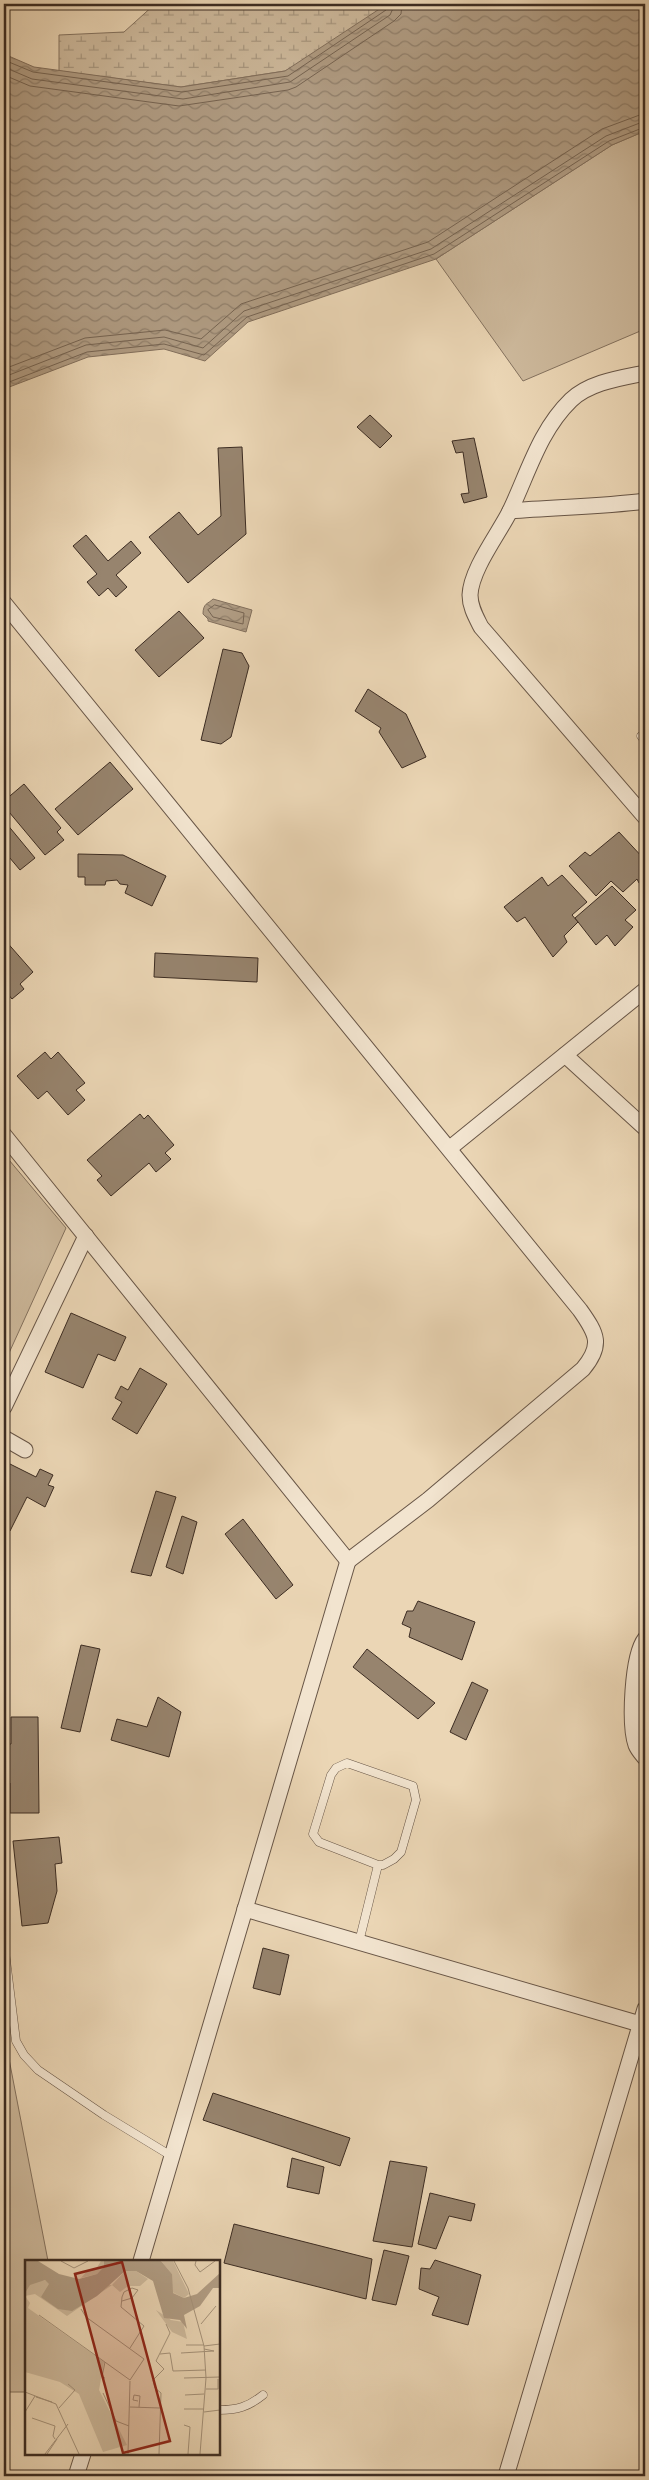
<svg xmlns="http://www.w3.org/2000/svg" width="649" height="2480" viewBox="0 0 649 2480" font-family="'IM FELL Great Primer',serif">
<defs>
<pattern id="wetland-marsh" width="20" height="14" patternUnits="userSpaceOnUse" patternTransform="scale(1.25)"><rect width="20" height="14" fill="#cdb99c"/><path d="M1 5h8M5 5V1M11 12h8M15 12V8" fill="none" stroke="#a8977f"/></pattern>
<pattern id="water-waves" width="16" height="10" patternUnits="userSpaceOnUse" patternTransform="scale(1.25)"><rect width="16" height="10" fill="#b09c83"/><path d="M0 5q4-4 8 0t8 0" fill="none" stroke="#907f6b"/></pattern>
</defs>
<rect width="100%" height="100%" fill="#ebd6b5"/>
<filter id="stains"><feTurbulence type="fractalNoise" baseFrequency=".004" numOctaves="4"/><feColorMatrix values="0 0 0 0 .2 0 0 0 0 .09 0 0 0 0 .02 0 0 0 .5 -.17"/></filter>
<radialGradient id="worn" r=".72"><stop offset=".6" stop-color="#630" stop-opacity="0"/><stop offset="1" stop-color="#630" stop-opacity=".3"/></radialGradient>
<g fill="#cdb99c" stroke="#84725f">
<path d="M645,131V329L523,381L436,259L612,145Z"/>
<path d="M4,1154L66,1228L4,1364Z"/>
<path d="M4,2033L48,2261H26V2392H4Z"/>
</g>
<path fill="url(#wetland-marsh)" stroke="#84725f" d="M155,4H413L285,71L181,87L59,71V35L124,32Z"/>
<g fill="url(#water-waves)" stroke="#826f5c">
<path d="M387,4H645V131L612,145L436,259L248,322L205,361L164,349L88,357L4,389V54L34,67L181,87L285,71Z"/>
<path d="M213,599L252,610L246,632L208,621V619L203,614C203,603 208,604 213,599Z"/>
</g>
<g fill="none" stroke-linecap="round" stroke-linejoin="round">
<g stroke="#766452" stroke-width="1">
<path d="M4,60L33,72L182,92L288,76L386,10L389,4"/>
<path d="M4,67L32,79L183,99L290,82L390,15L395,4"/>
<path d="M4,75L30,86L179,106L288,90L296,87L394,21L401,14L402,4"/>
<path d="M4,369L85,338L165,330L201,339L241,304L428,242L602,129L645,113"/>
<path d="M4,377L86,345L164,337L203,348L244,311L431,249L606,136L645,121"/>
<path d="M4,384L87,352L164,344L204,355L247,317L434,254L609,141L645,127"/>
<path d="M215,605L244,613L243,624L213,617L208,610Z"/>
</g>
</g>
<g fill="#97846e" stroke="#3c2c22">
<path d="M370,415L392,436L380,448L357,427Z"/>
<path d="M474,438L487,497L464,503L461,494L469,493L463,452L456,453L452,441Z"/>
<path d="M242,447L246,534L188,583L149,537L179,512L198,535L221,516L218,448Z"/>
<path d="M86,535L108,561L131,541L141,553L116,575L127,587L116,597L108,588L99,596L87,582L97,574L73,546Z"/>
<path d="M179,611L204,638L159,677L135,650Z"/>
<path d="M223,649L242,653L249,666L231,737L221,744L201,740Z"/>
<path d="M368,689L406,714L426,757L402,768L379,732L381,728L355,711Z"/>
<path d="M110,762L133,789L78,835L55,809Z"/>
<path d="M24,784L61,828L57,832L64,840L45,855L4,806V801Z"/>
<path d="M6,823L35,858L20,870L4,851V825Z"/>
<path d="M619,832L645,860V877L639,883L637,879L623,892L611,881L596,896L569,866L585,852L590,856Z"/>
<path d="M78,854L123,855L166,876L152,906L125,893L128,885L120,884L117,880L106,881L105,885H85V877H78Z"/>
<path d="M562,875L587,902L572,915L578,922L564,936L567,942L553,957L525,917L517,922L504,907L542,877L548,886Z"/>
<path d="M612,886L636,910L625,920L633,927L615,946L607,935L596,945L575,918Z"/>
<path d="M4,939L33,972L20,984L24,989L12,999L7,993L4,996Z"/>
<path d="M155,953L258,958L257,982L154,977Z"/>
<path d="M45,1052L51,1059L58,1052L85,1083L76,1090L85,1100L68,1115L47,1091L38,1099L17,1076Z"/>
<path d="M140,1114L144,1119L148,1115L174,1145L165,1153L171,1159L156,1172L149,1163L111,1196L97,1180L102,1176L87,1160Z"/>
<path d="M71,1313L126,1337L115,1361L98,1354L83,1388L45,1372Z"/>
<path d="M140,1368L167,1384L137,1434L112,1419L122,1402L115,1398L121,1386L128,1390Z"/>
<path d="M4,1461L36,1477L40,1469L53,1475L48,1485L54,1487L45,1507L27,1497L10,1531L4,1529Z"/>
<path d="M156,1491L176,1497L151,1576L131,1572Z"/>
<path d="M182,1516L197,1522L183,1574L166,1567Z"/>
<path d="M243,1519L293,1585L276,1599L225,1534Z"/>
<path d="M418,1601L475,1622L462,1660L409,1637L411,1628L402,1624L407,1611H413Z"/>
<path d="M81,1645L100,1649L80,1732L61,1728Z"/>
<path d="M367,1649L435,1703L418,1719L353,1667Z"/>
<path d="M472,1682L488,1690L466,1740L450,1732Z"/>
<path d="M158,1697L181,1712L169,1757L111,1740L117,1719L147,1727Z"/>
<path d="M11,1717H38L39,1813H10V1783H4V1744H11Z"/>
<path d="M59,1837L62,1863L55,1864L57,1891L48,1923L22,1926L13,1841Z"/>
<path d="M263,1948L289,1955L280,1995L253,1988Z"/>
<path d="M213,2093L350,2138L340,2166L203,2120Z"/>
<path d="M292,2158L324,2167L319,2194L287,2187Z"/>
<path d="M390,2161L427,2167L412,2247L373,2241Z"/>
<path d="M430,2193L475,2204L471,2221L449,2216L436,2249L418,2244Z"/>
<path d="M234,2224L372,2259L366,2299L224,2263Z"/>
<path d="M384,2250L409,2256L396,2305L372,2300Z"/>
<path d="M435,2260L481,2275L468,2325L432,2315L439,2297L419,2289L421,2268L430,2269Z"/>
</g>
<g fill="none" stroke-linecap="round" stroke-linejoin="round">
<defs>
<g id="lane">
<path d="M641,736L645,741"/>
<path d="M359,1942L378,1865H383L394,1859L401,1852L416,1800L413,1786L347,1763L336,1768L331,1775L313,1834L319,1842L378,1865"/>
<path d="M4,1944L16,2041L24,2055L38,2070L104,2115L173,2157"/>
<path d="M219,2410C237,2410 248,2407 263,2395"/>
</g>
<g id="street">
<path d="M645,373C621,378 590,382 571,400C539,431 528,474 509,513C497,536 471,570 470,595C470,607 476,617 481,627L645,817"/>
<path d="M510,511C555,507 600,507 645,501"/>
<path d="M4,603L580,1310C597,1334 603,1345 583,1369L428,1500L348,1561L4,1135"/>
<path d="M565,1055L645,1128"/>
<path d="M450,1148L645,990"/>
<path d="M4,1407L86,1236"/>
<path d="M4,1438L25,1450"/>
<path d="M645,1639C632,1656 629,1725 636,1745C638,1750 642,1754 645,1758"/>
<path d="M245,1909L640,2024"/>
<path d="M141,2261L348,1561"/>
<path d="M76,2476L83,2454"/>
<path d="M506,2476L645,2009"/>
</g>
</defs>
<use href="#lane" stroke="#685647" stroke-width="9"/>
<use href="#street" stroke="#685647" stroke-width="17"/>
<use href="#lane" stroke="#f2e4cf" stroke-width="8"/>
<use href="#street" stroke="#f2e4cf" stroke-width="15"/>
</g>
<g transform="translate(25 2260)">
<rect width="195" height="195" fill="#ebd6b5"/>
<path d="M136,1H148L164,34L159,38L147,32V14ZM100,11H111L123,19L115,26H103L95,32L87,25ZM0,36L5,43L3,48L79,102L74,130L102,185L78,192L54,134L35,122L0,112Z" fill="#cdb99c"/>
<path d="M76,1H90L72,14L56,18L62,11L71,9ZM16,20L87,25L42,56L10,34L0,36V25ZM131,50L146,60L158,62L162,79L147,72Z" fill="#cdb99c"/>
<path d="M0,1H13L34,14L54,19L72,14L79,7V1H136L147,14L148,33L159,38L172,34L195,13V28H188L175,46L159,55L162,69L155,60L139,58L128,21L111,11H100L72,36L47,51L33,49L16,37L24,24L20,20L5,25L0,33Z" fill="#b09c83"/>
<path fill="none" stroke="#a5927a" stroke-width="1" d="M36,1L49,8L63,1M149,1L163,28L179,86L181,118L175,194M171,1L170,5L175,12L190,1M97,41L107,38L113,30L107,28L99,32L97,37L96,47L119,66L105,88M14,55L105,120L119,99L61,57L56,49M176,64L191,46M161,85H179M179,86L195,84M156,93L189,91L179,89M135,94L145,93L148,111L181,110M80,118L77,117L80,102M159,118L195,117M181,129H193V119M0,132L31,144L54,194M78,133L91,161L104,166M160,135L179,134M11,137L27,142M113,141L108,140L109,135L115,136L114,147M105,147L135,148M34,148L50,130L43,124M159,149H179M0,152L10,136M179,152L195,150M7,158L30,166L28,176L30,179M159,165L165,167L163,194M20,194L43,164M22,194L32,179M103,194L105,121M134,194L136,133L130,128L128,120L139,109L131,101L145,73L141,64"/>
<path fill="#8f2418" fill-opacity="0.15" stroke="#8f2418" stroke-width="2.5" d="M97,2L145,181L98,193L50,14Z"/>
<rect width="195" height="195" fill="none" stroke="#3c2c22" stroke-width="2.5"/>
</g>
<rect width="649" height="2480" fill="none" stroke="#ebd6b5" stroke-width="20"/>
<rect x="5" y="5" width="639" height="2470" fill="none" stroke="#3c2c22" stroke-width="2.5"/>
<rect x="10" y="10" width="629" height="2460" fill="none" stroke="#3c2c22"/>
<rect width="100%" height="100%" filter="url(#stains)"/>
<rect width="100%" height="100%" fill="url(#worn)"/>
</svg>
